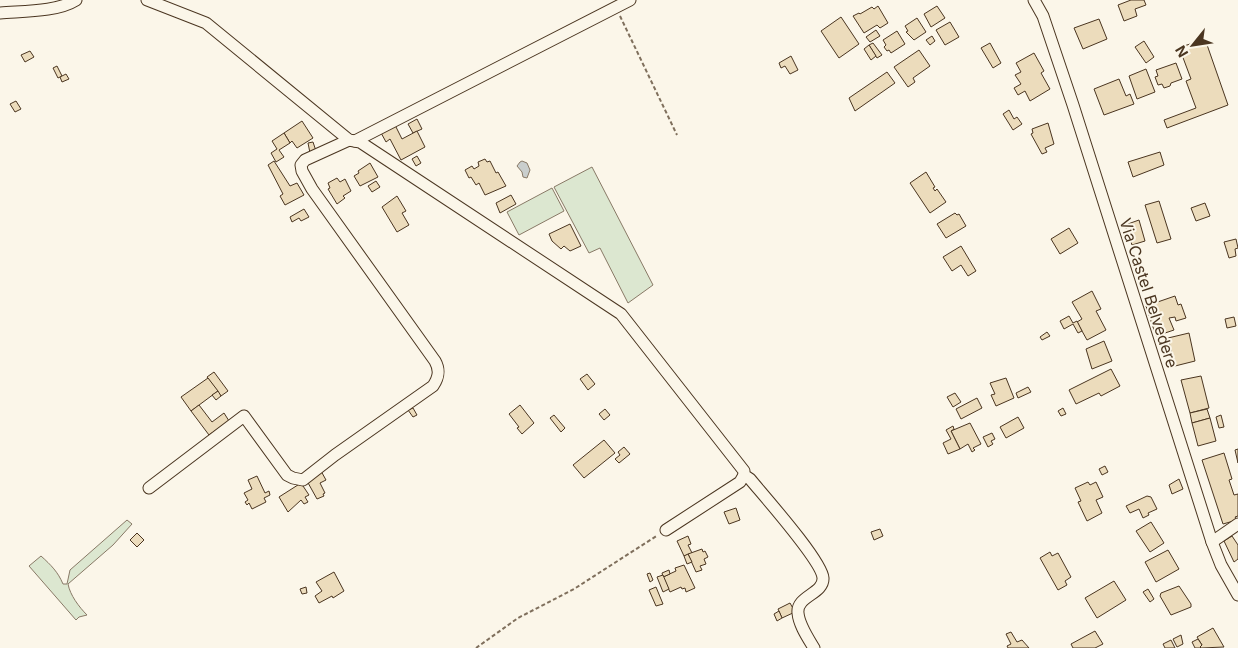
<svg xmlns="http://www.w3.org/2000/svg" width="1238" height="648" viewBox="0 0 1238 648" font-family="Inter,sans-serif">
<rect width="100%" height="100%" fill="#fbf6e9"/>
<g fill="#dce7d0" stroke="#887966">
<path d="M592,167L653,285L628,303L600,248L589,253L554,187Z"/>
<path d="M552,188L564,211L519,235L507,212Z"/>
<path d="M127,520L132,524L113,545L68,584C70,595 79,607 87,615L79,617L76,620L29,566L41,556C51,565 58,572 63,584H67L70,570Z"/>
</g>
<path fill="#c9cecd" stroke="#887966" d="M522,161L527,163L530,170L527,178L523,177L522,172L517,166L520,162Z"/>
<g fill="#ecdcbc" stroke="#4a3520">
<path d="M1131,0H1144L1146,5L1135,9L1137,16L1124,21L1118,5Z"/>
<path d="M878,6L888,23L880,28L877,25L864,33L853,16L859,13L860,14L872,7L874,9Z"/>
<path d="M937,6L945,18L931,27L924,14Z"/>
<path d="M841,17L859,44L839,58L821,31Z"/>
<path d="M917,18L926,32L914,40L906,32L908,31L905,26Z"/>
<path d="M1099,19L1107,39L1083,49L1074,28Z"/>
<path d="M950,22L959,37L945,45L936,30Z"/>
<path d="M876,30L880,36L870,42L866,37Z"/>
<path d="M897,31L905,44L891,53L889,50L887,51L884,47L886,45L883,40Z"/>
<path d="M932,36L935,41L930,45L926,40Z"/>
<path d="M1205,39L1228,105L1167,128L1164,120L1196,108L1186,81L1191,79L1182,55L1187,53L1184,46Z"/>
<path d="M1144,41L1154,57L1146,63L1135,47Z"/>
<path d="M873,43L882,55L877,58L869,45Z"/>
<path d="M990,43L1001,63L993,68L981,48Z"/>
<path d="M869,45L876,56L871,60L864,49Z"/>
<path d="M919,50L930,66L913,78L915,82L908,87L894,67Z"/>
<path d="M30,51L34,57L25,62L21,55Z"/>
<path d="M1034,53L1044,71L1041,73L1050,89L1030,101L1025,91L1018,95L1014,88L1021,84L1015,75L1021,72L1016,63Z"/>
<path d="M791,56L798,70L790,74L785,66L781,68L779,63Z"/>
<path d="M1176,63L1182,79L1171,83L1170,86L1164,88L1162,84L1158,85L1155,77L1158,76L1156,70Z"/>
<path d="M57,66L62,76L58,78L53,68Z"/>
<path d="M1146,69L1155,92L1137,99L1129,76Z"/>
<path d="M887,72L895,83L855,111L849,98Z"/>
<path d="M66,74L69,79L62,82L60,77Z"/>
<path d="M1119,79L1126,96L1130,94L1134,104L1104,115L1094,89Z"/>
<path d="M16,101L21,109L15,112L10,104Z"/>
<path d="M1009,110L1014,119L1017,117L1022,124L1013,130L1003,114Z"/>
<path d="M417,119L422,129L413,133L408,124Z"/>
<path d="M302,121L313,138L297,148L292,141L290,143L284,133Z"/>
<path d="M394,123L402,139L417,131L425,147L401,160L390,139L386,142L380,131Z"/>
<path d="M1048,123L1054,144L1045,148L1047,152L1042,154L1031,134L1033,133L1032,129Z"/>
<path d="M284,133L290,143L279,150L284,157L276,162L271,153L277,149L272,141Z"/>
<path d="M313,142L316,151L310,153L308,143Z"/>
<path d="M1160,152L1164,165L1133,177L1128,162Z"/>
<path d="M417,156L421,163L416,166L412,159Z"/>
<path d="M485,159L487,162L490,161L496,173L498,172L506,186L485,195L479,183L476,185L471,177L469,178L465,170L472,166L474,169L479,166L478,162Z"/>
<path d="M274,161L290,186L297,183L304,195L285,205L280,196L283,194L268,165Z"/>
<path d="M370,163L378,177L360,186L354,176L359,173L358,171Z"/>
<path d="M926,172L935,187L933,188L935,191L937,189L946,202L930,213L910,183Z"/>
<path d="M337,178L340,182L345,179L351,191L343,196L345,198L337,204L328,189L330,188L328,183Z"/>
<path d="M376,181L380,187L372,192L368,186Z"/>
<path d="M511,195L516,204L500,213L496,203Z"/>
<path d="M397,196L406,211L402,213L409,225L397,232L382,207Z"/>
<path d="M1159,201L1171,239L1157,243L1145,205Z"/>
<path d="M1205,203L1210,216L1196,221L1191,208Z"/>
<path d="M304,209L309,217L301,221L299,218L292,222L290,217Z"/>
<path d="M955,213L957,215L959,214L966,226L946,238L937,224Z"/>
<path d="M1139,220L1145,241L1132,245L1125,225Z"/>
<path d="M570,224L581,246L570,251L564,246L561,249L552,241L549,234Z"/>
<path d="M1069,228L1078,243L1060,254L1051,239Z"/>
<path d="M1236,239L1238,248L1235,249L1236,256L1229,258L1224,242Z"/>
<path d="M961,246L976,271L968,276L961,265L952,271L943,257Z"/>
<path d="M1092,291L1101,309L1096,311L1106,330L1087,340L1077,322L1082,319L1072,302Z"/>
<path d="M1175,296L1178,305L1181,304L1186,318L1176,321L1175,317L1169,318L1174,330L1156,336L1146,306Z"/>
<path d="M1069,316L1073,323L1077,321L1082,331L1078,333L1073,324L1064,329L1060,321Z"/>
<path d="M1234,317L1236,326L1227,328L1225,319Z"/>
<path d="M1047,332L1050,336L1042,340L1040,337Z"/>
<path d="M1189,333L1195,361L1175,366L1168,338Z"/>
<path d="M1104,341L1112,361L1092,369L1086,349Z"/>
<path d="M1111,369L1120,386L1101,396L1099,393L1076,404L1069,390Z"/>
<path d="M214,372L228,391L221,396L207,377Z"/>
<path d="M587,374L595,384L588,390L580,379Z"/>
<path d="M1201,376L1209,408L1190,413L1181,380Z"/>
<path d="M208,378L218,391L191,411L181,397Z"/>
<path d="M1006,378L1014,398L996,406L991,395L995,394L990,383Z"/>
<path d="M1028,387L1031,392L1018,398L1016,393Z"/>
<path d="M218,391L221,396L216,400L212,395Z"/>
<path d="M955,393L961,402L953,407L947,397Z"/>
<path d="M977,398L982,408L961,419L956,409Z"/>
<path d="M199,405L212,422L224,413L229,421L209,435L191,411Z"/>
<path d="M520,405L534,423L522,434L517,428L519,427L509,414Z"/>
<path d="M413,408L417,415L413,417L408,410Z"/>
<path d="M1063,408L1066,414L1061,416L1058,411Z"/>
<path d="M605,409L610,415L604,420L599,414Z"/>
<path d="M1207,409L1210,418L1192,423L1190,413Z"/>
<path d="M554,415L565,428L561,432L550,418Z"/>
<path d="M1221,415L1224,427L1219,428L1216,417Z"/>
<path d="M1018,417L1024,428L1006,438L1000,427Z"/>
<path d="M1210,418L1216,441L1198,446L1192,423Z"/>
<path d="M970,423L981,444L973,448L975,450L972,452L968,444L960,449L951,431Z"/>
<path d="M953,426L954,429L951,431L960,449L948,454L943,443L951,439L946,430Z"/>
<path d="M992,433L995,439L991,441L993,444L988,447L983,437Z"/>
<path d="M604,440L615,453L584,478L573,465Z"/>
<path d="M624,447L630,454L619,463L615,459L620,455L618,452Z"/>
<path d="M1238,449V463L1235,450Z"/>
<path d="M1224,453L1232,479L1229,480L1234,495L1238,494V516L1235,517L1237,520L1223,524L1202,460Z"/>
<path d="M1105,466L1108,472L1102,475L1099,469Z"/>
<path d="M321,471L326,480L320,483L325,493L323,494L324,496L317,499L307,481Z"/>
<path d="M257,476L265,493L269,491L270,495L264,498L266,502L252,509L249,503L247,505L245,502L248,500L244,493L252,489L248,480Z"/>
<path d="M1179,479L1183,489L1172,494L1169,485Z"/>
<path d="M1088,482L1090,485L1096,482L1103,497L1096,500L1102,513L1087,521L1078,502L1081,501L1075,488Z"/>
<path d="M301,483L309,495L305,497L308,502L304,504L301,500L288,512L279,497Z"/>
<path d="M1147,496L1151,497L1157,509L1148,513L1149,515L1143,518L1139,509L1130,513L1126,506Z"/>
<path d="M736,508L740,520L729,524L724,512Z"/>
<path d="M1151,522L1164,543L1150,552L1136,531Z"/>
<path d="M880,529L883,536L874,540L871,532Z"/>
<path d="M137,533L144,540L137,547L130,540Z"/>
<path d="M688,536L691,544L688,545L692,553L684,556L677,541Z"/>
<path d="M1232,536L1238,545V559L1234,562L1224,541Z"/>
<path d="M702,549L703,552L705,551L708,557L704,559L706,564L700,566L702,570L696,572L688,554Z"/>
<path d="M1168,550L1179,569L1156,582L1145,562Z"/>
<path d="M1050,552L1052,556L1058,553L1071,577L1065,581L1067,585L1058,590L1040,558Z"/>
<path d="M688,554L692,562L687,564L684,556Z"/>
<path d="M684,565L695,588L686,592L685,588L682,589L681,587L670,592L663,577L676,571L675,568Z"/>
<path d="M669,570L670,574L663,577L662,573Z"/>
<path d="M334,572L344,591L333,598L332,596L319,603L315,596L322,591L316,582Z"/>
<path d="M650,573L653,580L650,582L647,574Z"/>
<path d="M663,575L669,589L663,592L657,577Z"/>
<path d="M1114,581L1126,600L1097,618L1085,598Z"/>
<path d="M1179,586L1191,604V607L1171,615L1160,596L1161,593Z"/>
<path d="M306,587L307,593L302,594L300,589Z"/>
<path d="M656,587L663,604L656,606L649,590Z"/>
<path d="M1148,589L1154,599L1150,602L1143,592Z"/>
<path d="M790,603L795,612L782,618L778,609Z"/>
<path d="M779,611L782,618L777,621L774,614Z"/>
<path d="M1213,628L1224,647L1201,648L1200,647L1202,645L1197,637Z"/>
<path d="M1095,631L1103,644L1095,648H1073L1071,644Z"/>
<path d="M1011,632L1017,642L1022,640L1029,648H1008L1007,646L1011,644L1006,634Z"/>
<path d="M1181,635L1183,644L1177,647L1173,639Z"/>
<path d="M1198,639L1202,645L1200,647L1201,648H1195L1192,642Z"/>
<path d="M1171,640L1175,648H1165L1163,644Z"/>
</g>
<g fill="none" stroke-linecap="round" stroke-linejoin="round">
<defs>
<g id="minor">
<path d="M147,0L206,23L349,140L360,142L621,314L744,471V475L750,479C764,496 822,561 823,578C824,594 796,596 798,613C799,625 808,638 814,648"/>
<path d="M1034,0L1043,16L1073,105L1212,542L1221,565L1238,595"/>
<path d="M0,13C22,11 57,12 76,0"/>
<path d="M355,141L630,0"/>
<path d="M149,488L244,416L287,475L293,478L303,480L335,455L433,386C439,377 440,370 435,361L312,189L302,171L301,165L305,160L349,140"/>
<path d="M666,530L740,482L744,475"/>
<path d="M1212,542L1238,524"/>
</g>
</defs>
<use href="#minor" stroke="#4a3520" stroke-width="13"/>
<g stroke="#7f6f5c" stroke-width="2" stroke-dasharray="4 2.5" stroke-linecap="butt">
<path d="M620,16L677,135"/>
<path d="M476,648L518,618L574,589L658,535"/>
</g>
<use href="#minor" stroke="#fbf6e9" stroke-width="11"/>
</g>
<g text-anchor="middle" stroke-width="4" stroke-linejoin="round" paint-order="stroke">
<g font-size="16" fill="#4a3520" stroke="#fbf6e9">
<text transform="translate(1149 293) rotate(72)" y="6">Via Castel Belvedere</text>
</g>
</g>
<g transform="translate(1193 45) rotate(240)" stroke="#fbf6e9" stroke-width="4" paint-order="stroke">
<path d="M0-4L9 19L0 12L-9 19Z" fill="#4a3520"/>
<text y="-8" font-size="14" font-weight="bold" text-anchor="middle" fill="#4a3520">N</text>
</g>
</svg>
